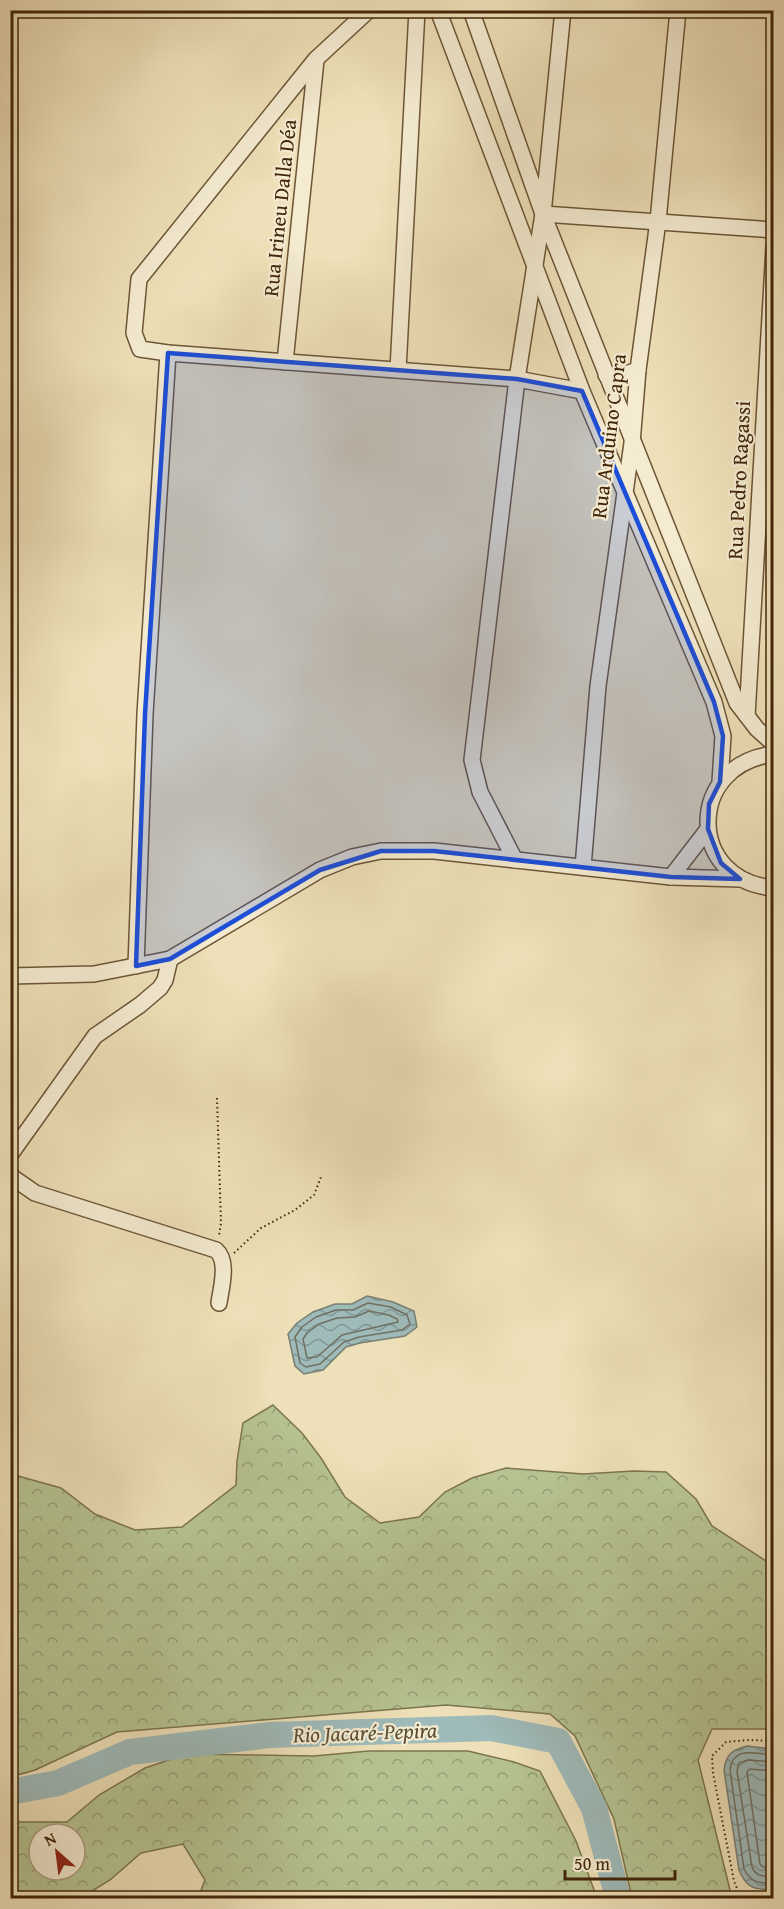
<svg xmlns="http://www.w3.org/2000/svg" width="784" height="1909" viewBox="0 0 784 1909" font-family="'Gentium Book Plus',serif">
<defs>
<pattern id="forest-crowns" width="20" height="18" patternUnits="userSpaceOnUse" patternTransform="scale(1.5)"><rect width="20" height="18" fill="#b6c391"/><path d="M2 6a3 3 0 1 1 6 0M12 15a3 3 0 1 1 6 0" fill="none" stroke="#969e75"/></pattern>
<pattern id="water-waves" width="16" height="10" patternUnits="userSpaceOnUse" patternTransform="scale(1.5)"><rect width="16" height="10" fill="#9ebab9"/><path d="M0 5q4-4 8 0t8 0" fill="none" stroke="#829795"/></pattern>
</defs>
<rect width="100%" height="100%" fill="#eee0b8"/>
<filter id="stains"><feTurbulence type="fractalNoise" baseFrequency=".00333" numOctaves="4"/><feColorMatrix values="0 0 0 0 .2 0 0 0 0 .09 0 0 0 0 .02 0 0 0 .5 -.17"/></filter>
<radialGradient id="worn" r=".72"><stop offset=".6" stop-color="#630" stop-opacity="0"/><stop offset="1" stop-color="#630" stop-opacity=".3"/></radialGradient>
<g fill="url(#forest-crowns)" stroke="#7c754e" stroke-width="1.5" fill-rule="evenodd">
<path d="M273,1405L302,1433L321,1458L345,1497L380,1523L419,1517L445,1492L472,1478L506,1468L583,1474L634,1471L666,1472L696,1499L712,1526L766,1561L774,1573L773,1729H712L698,1760L732,1898H632L614,1819L575,1736L550,1714L446,1705L117,1732L35,1770L11,1777V1474L61,1488L95,1514L135,1530L182,1527L236,1485L237,1461L243,1423Z"/>
<path d="M369,1751H468L514,1762L540,1771L576,1841L597,1898H198L205,1880L183,1844L141,1853L110,1880L81,1898H11V1822H67L99,1795L145,1768L186,1754L314,1756ZM39,1834H75V1870H39Z"/>
</g>
<g fill="url(#water-waves)" stroke="#797f73" stroke-width="1.5">
<path d="M367,1296L393,1302L414,1311L417,1327L405,1336L360,1343L346,1347L323,1370L304,1374L295,1366L288,1334L297,1323L313,1312L335,1304H352Z"/>
<path d="M747,1746L773,1749V1890C754,1889 747,1889 739,1870L724,1770C726,1754 732,1750 747,1746Z"/>
</g>
<g fill="none" stroke-linecap="round" stroke-linejoin="round">
<g stroke="#707062" stroke-width="1.5">
<path d="M368,1303L391,1307L407,1315L410,1324L402,1330L359,1337L344,1342L320,1364L306,1367L300,1363L295,1337L302,1327L316,1317L336,1310H353Z"/>
<path d="M369,1311L389,1315L397,1319L398,1322L342,1335L317,1357L307,1358L303,1339L307,1333L319,1324L337,1318L355,1317Z"/>
<path d="M774,1755C755,1754 733,1745 730,1770L744,1869C751,1883 759,1883 774,1884"/>
<path d="M774,1762L748,1760L739,1763L737,1771L752,1867C756,1877 763,1876 774,1877"/>
<path d="M774,1771L750,1769L747,1772L760,1864L763,1867L774,1868"/>
</g>
<path stroke="#9ebab9" stroke-width="26" d="M10,1792L58,1783L130,1752L269,1735L491,1728L558,1741L594,1808L618,1898"/>
<defs>
<g id="minor">
<path d="M369,10L316,59L139,279L134,333L140,349L168,353L517,379L582,391"/>
<path d="M438,10L582,391L714,702L723,736L720,782"/>
<path d="M471,10L543,214L737,703L757,729L774,744"/>
<path d="M543,214L774,230"/>
<path d="M285,362L316,60"/>
<path d="M398,370L417,10"/>
<path d="M606,375L619,376L638,370"/>
<path d="M747,716L774,247"/>
<path d="M774,754C686,764 686,881 774,888"/>
<path d="M515,860L480,792L472,760L517,379L543,214L563,10"/>
<path d="M583,867L598,686L632,443L638,370L658,221L678,10"/>
<path d="M671,877L708,829"/>
<path d="M136,966L145,714L168,353"/>
<path d="M10,976L94,974L170,959L320,870L352,857L381,851H434L671,877L740,879"/>
<path d="M10,1155L95,1036L140,1005L160,988L165,980L170,959"/>
<path d="M10,1173L12,1177L35,1193L216,1250C229,1261 221,1288 219,1303"/>
</g>
</defs>
<use href="#minor" stroke="#6d5536" stroke-width="18"/>
<g stroke="#42270b" stroke-width="2" stroke-dasharray="1.5 3" stroke-linecap="butt">
<path d="M217,1098L221,1223L219,1236"/>
<path d="M234,1253L261,1228L295,1210L314,1195L321,1177"/>
<path d="M749,1898L740,1896L734,1881L713,1773L712,1756L726,1742L750,1740L774,1741"/>
</g>
<use href="#minor" stroke="#f4ebd1" stroke-width="15"/>
</g>
<path fill="#1d4ed8" fill-opacity="0.2" stroke="#1d4ed8" stroke-width="4.5" stroke-linejoin="round" d="M168,353L517,379L582,391L714,702L723,736L720,782L709,804L708,829L721,863L740,879L671,877L434,851H381L320,870L170,959L136,966L145,714Z"/>
<g text-anchor="middle" stroke-width="4.5" stroke-linejoin="round" paint-order="stroke">
<g font-size="21" fill="#42270b" stroke="#f4ebd1">
<text transform="translate(280 208) rotate(-84)" y="7">Rua Irineu Dalla Déa</text>
<text transform="translate(609 436) rotate(-83)" y="7">Rua Arduino Capra</text>
<text transform="translate(739 480) rotate(-87)" y="7">Rua Pedro Ragassi</text>
</g>
<g font-size="22" font-style="italic" fill="#594c36" stroke="#f4ebd1">
<text transform="translate(365 1732) rotate(-2)" y="8">Rio Jacaré-Pepira</text>
</g>
</g>
<rect width="784" height="1909" fill="none" stroke="#eee0b8" stroke-width="36"/>
<rect x="12" y="12" width="760" height="1885" fill="none" stroke="#42270b" stroke-width="3"/>
<rect x="18" y="18" width="748" height="1873" fill="none" stroke="#42270b" stroke-width="1.5"/>
<g transform="translate(57 1852) rotate(332)"><circle r="28" fill="#f4ebd1" stroke="#ad9d82" stroke-width="1.5"/>
<path d="M0-4.5L10 22L0 15L-10 22Z" fill="#8f2418"/>
<text y="-9" font-size="16" font-weight="bold" text-anchor="middle" fill="#42270b">N</text>
</g>
<path d="M565 1870v9h110v-9" fill="none" stroke="#42270b" stroke-width="3"/>
<text x="574" y="1870" font-size="18" fill="#42270b" stroke="#f4ebd1" stroke-width="4.5" paint-order="stroke">50 m</text>
<rect width="100%" height="100%" filter="url(#stains)"/>
<rect width="100%" height="100%" fill="url(#worn)"/>
</svg>
